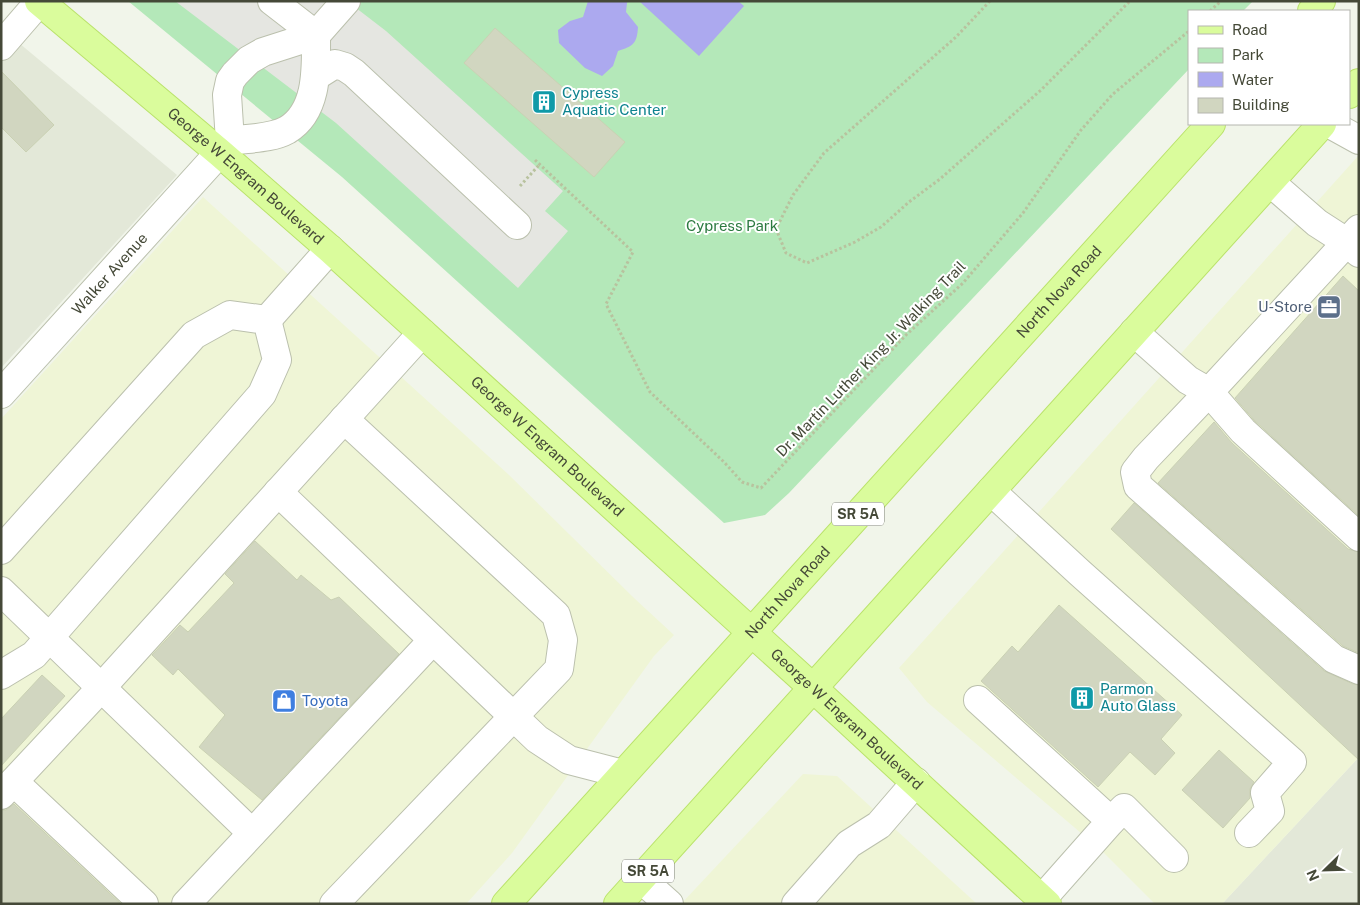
<svg xmlns="http://www.w3.org/2000/svg" width="1360" height="905" viewBox="0 0 1360 905" font-family="'Public Sans',sans-serif">
<rect width="100%" height="100%" fill="#f1f5ea"/>
<g fill="#e3e8d8">
<path d="M1,28L177,175L1,368Z"/>
<path d="M1359,757V904H1222Z"/>
</g>
<g fill="#eff5d6">
<path d="M1359,155V757L1222,904H1155L1101,850L927,702L899,668Z"/>
<path d="M203,197L508,474L634,598L674,635L654,656L512,853L466,904H1V419Z"/>
<path d="M803,774L837,776L977,904H681Z"/>
</g>
<path fill="#b4e8b9" d="M128,1H1253L1243,11H1189V69L789,493L765,515L724,523L342,177Z"/>
<path fill="#e5e6e1" d="M175,1H347L386,31L563,191L545,211L568,231L518,288L336,123Z"/>
<g fill="#aca9ef">
<path d="M588,1H628L627,3L626,12L638,27C637,44 633,46 618,51L613,66L602,76L585,68L559,43L558,30L570,21L583,17Z"/>
<path d="M639,1H738L744,6L699,56Z"/>
</g>
<g fill="#d1d6c0" stroke="#cad1b3">
<path d="M495,28L625,142L594,177L464,63Z"/>
<path d="M1,71L54,125L26,152L1,127Z"/>
<path d="M1343,276L1359,291V516L1254,420L1235,398Z"/>
<path d="M1214,422L1232,443L1348,549L1359,552V653L1343,646L1158,483Z"/>
<path d="M1134,503L1324,671L1353,684L1359,685V760L1111,529Z"/>
<path d="M255,541L297,580L301,575L331,600L339,597L399,654L262,800L199,747L225,715L178,669L173,675L152,655L180,625L188,632L234,583L225,574Z"/>
<path d="M1059,605L1182,715L1161,739L1175,753L1155,775L1130,752L1098,787L981,681L1012,646L1018,652Z"/>
<path d="M42,675L65,696L1,766V719Z"/>
<path d="M1219,750L1254,782L1250,789V798L1223,828L1182,790Z"/>
<path d="M14,804L121,904H1V810H6Z"/>
</g>
<g fill="none" stroke-linecap="round" stroke-linejoin="round">
<defs>
<g id="minor">
<path d="M272,1L316,35"/>
<path d="M1,46L39,2"/>
<path d="M316,76L335,64L345,67L354,73L517,225"/>
<path d="M1330,124L1359,140"/>
<path d="M230,141L227,95L230,81L235,74L249,60L263,52L316,35L346,1"/>
<path d="M1270,182L1317,223L1348,243L1359,253"/>
<path d="M1359,229L1209,392L1146,458L1135,472L1138,486L1334,659L1359,670"/>
<path d="M267,320L330,249"/>
<path d="M1134,332L1188,380L1209,392L1243,431L1359,537"/>
<path id="s1" d="M1,394L230,141C247,138 271,139 287,130C319,111 316,66 316,35"/>
<path d="M991,491L1080,573L1292,762L1265,793L1270,811L1249,833"/>
<path d="M278,492L537,739L569,760L623,774"/>
<path d="M1,550L194,335L230,315L267,320"/>
<path d="M1,591L252,833"/>
<path d="M1,675L34,655L262,394L277,360L267,320"/>
<path d="M978,700L1111,821L1042,899"/>
<path d="M14,782L144,904"/>
<path d="M1,795L101,688L422,333"/>
<path d="M1111,821L1124,808L1174,858"/>
<path d="M641,879L669,904"/>
<path d="M186,904L433,640"/>
<path d="M334,904L559,669L563,640L556,615L344,419"/>
<path d="M796,904L849,844L879,825L916,782"/>
</g>
<g id="major">
<path id="s2" d="M39,1L220,153L330,249L813,688L1047,904"/>
<path d="M1312,11L1321,1"/>
<path d="M1349,94L1359,83"/>
<path id="s3" d="M506,904L1211,124"/>
<path d="M618,904L1322,124"/>
</g>
</defs>
<use href="#minor" stroke="#bbc0ad" stroke-width="30"/>
<use href="#major" stroke="#bae26b" stroke-width="30"/>
<g stroke="#b8c29e" stroke-width="3" stroke-dasharray="2.5 2.5" stroke-linecap="butt">
<path d="M990,1L956,37L824,153L793,195L776,229L786,253L807,263L855,242L881,227L909,202L940,179L1041,90L1130,1"/>
<path d="M1210,11L1221,1"/>
<path d="M535,160L633,252L606,304L650,392L724,462L742,482L761,488L906,335L963,283L1023,213L1081,130L1113,94L1189,31"/>
<path d="M520,186L540,164"/>
</g>
<use href="#minor" stroke="#fff" stroke-width="28"/>
<use href="#major" stroke="#dafc9c" stroke-width="28"/>
</g>
<defs>
<symbol id="building-square" viewBox="-11 -11 22 22"><rect x="-9" y="-9" width="18" height="18" rx="4" fill="#0f9aa8" stroke="#fff"/><path d="M-4-6H4V6H1V3H-1V6H-4ZM-2.5-4.3h1.7v1.8h-1.7ZM.8-4.3h1.7v1.8H.8ZM-2.5-1h1.7V.8h-1.7ZM.8-1h1.7V.8H.8Z" fill="#fff"/></symbol>
<symbol id="office-square" viewBox="-11 -11 22 22"><rect x="-9" y="-9" width="18" height="18" rx="4" fill="#5c6f8a" stroke="#fff"/><path d="M-6-3h4V-5.5h4V-3h4V5H-6ZM-1-4.5V-3h2v-1.5ZM-6 0V1H6V0Z" fill="#fff"/></symbol>
<symbol id="shop-square" viewBox="-11 -11 22 22"><rect x="-9" y="-9" width="18" height="18" rx="4" fill="#3f7fe0" stroke="#fff"/><path d="M-5-2.5h2.3a2.7 3.5 0 0 1 5.4 0H5L5.5 6h-11ZM-1.5-2.5h3a1.5 2.3 0 0 0-3 0Z" fill="#fff"/></symbol>
</defs>
<g fill-rule="evenodd">
<use href="#building-square" x="530" y="88" width="28" height="28"/>
<use href="#office-square" x="1315" y="293" width="28" height="28"/>
<use href="#building-square" x="1068" y="684" width="28" height="28"/>
<use href="#shop-square" x="270" y="687" width="28" height="28"/>
</g>
<g text-anchor="middle" stroke-width="4" stroke-linejoin="round" paint-order="stroke">
<g fill="#fff" stroke="#7d8074" stroke-width="1">
<rect x="832" y="502.5" width="52" height="23" rx="4"/>
<rect x="622" y="859.5" width="52" height="23" rx="4"/>
</g>
<g font-size="14" font-weight="bold" fill="#454938">
<text x="858" y="519">SR 5A</text>
<text x="648" y="876">SR 5A</text>
</g>
<g font-size="15" fill="#0d838f" stroke="#fff" text-anchor="start">
<text x="562" y="98">Cypress<tspan x="562" dy="17">Aquatic Center</tspan></text>
<text x="1100" y="694">Parmon<tspan x="1100" dy="17">Auto Glass</tspan></text>
</g>
<g font-size="15" fill="#454938" stroke="#fff">
<text dy="5" stroke="none"><textPath href="#s2" startOffset="271">George W Engram Boulevard</textPath></text>
<text dy="5" stroke="none"><textPath href="#s1" startOffset="162">Walker Avenue</textPath></text>
<text dy="5" stroke="none"><textPath href="#s3" startOffset="825">North Nova Road</textPath></text>
<text transform="translate(871 359) rotate(-46)" y="5">Dr. Martin Luther King Jr. Walking Trail</text>
<text dy="5" stroke="none"><textPath href="#s2" startOffset="676">George W Engram Boulevard</textPath></text>
<text dy="5" stroke="none"><textPath href="#s3" startOffset="420">North Nova Road</textPath></text>
<text dy="5" stroke="none"><textPath href="#s2" startOffset="1081">George W Engram Boulevard</textPath></text>
</g>
<g font-size="15" fill="#2c7a40" stroke="#fff">
<text x="732" y="231">Cypress Park</text>
</g>
<g font-size="15" fill="#4e5e75" stroke="#fff" text-anchor="end">
<text x="1312" y="312">U-Store</text>
</g>
<g font-size="15" fill="#366cbe" stroke="#fff" text-anchor="start">
<text x="302" y="706">Toyota</text>
</g>
</g>
<rect width="1360" height="905" fill="none" stroke="#454938" stroke-width="5"/>
<rect x="1188" y="10" width="162" height="115" fill="#ffffff" stroke="#b5b6af"/>
<rect x="1198" y="26" width="25" height="8" fill="#dafc9c" stroke="#b5b6af"/>
<text x="1232" y="35" font-size="15" fill="#454938">Road</text>
<rect x="1198" y="48" width="25" height="15" fill="#b4e8b9" stroke="#b5b6af"/>
<text x="1232" y="60" font-size="15" fill="#454938">Park</text>
<rect x="1198" y="72" width="25" height="15" fill="#aca9ef" stroke="#b5b6af"/>
<text x="1232" y="85" font-size="15" fill="#454938">Water</text>
<rect x="1198" y="98" width="25" height="15" fill="#d1d6c0" stroke="#b5b6af"/>
<text x="1232" y="110" font-size="15" fill="#454938">Building</text>
<g transform="translate(1325 870) rotate(247)" stroke="#ffffff" stroke-width="4" paint-order="stroke">
<path d="M0-4L9 19L0 12L-9 19Z" fill="#454938"/>
<text y="-8" font-size="14" font-weight="bold" text-anchor="middle" fill="#454938">N</text>
</g>
</svg>
